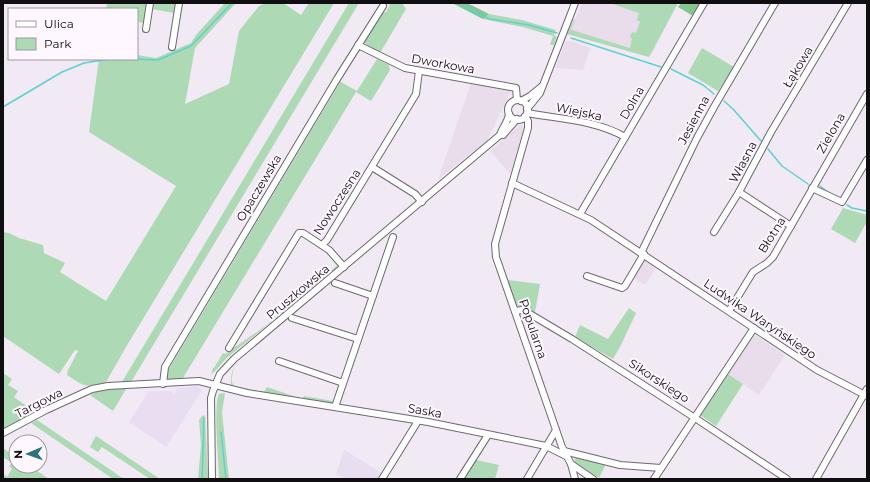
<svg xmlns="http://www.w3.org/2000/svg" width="870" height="482" viewBox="0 0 870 482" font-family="Montserrat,sans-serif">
<rect width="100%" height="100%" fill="#f1e9f3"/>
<g fill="#e9dceb">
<path d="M582,3H678L651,55L572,30L571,29Z"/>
<path d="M566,41H571L590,48L583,70L555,68Z"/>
<path d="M471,83L511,90L487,141L475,151H473L438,180Z"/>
<path d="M520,125L524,126L511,175L490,151Z"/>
<path d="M643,259L656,268L645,285L633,278Z"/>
<path d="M754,334L785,355L759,395L728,374Z"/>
</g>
<g fill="#e9ddf2">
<path d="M197,386L202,390L166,447L129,422L149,391H173L172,393L174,394L177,388Z"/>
<path d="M344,450L382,473L379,479H345L336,474Z"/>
</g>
<g fill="#aed9b5">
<path d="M107,3H148L145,23L137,22V9H106Z"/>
<path d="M153,3H175L174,13L152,9Z"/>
<path d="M225,3H236L195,48L185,104L229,84L239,31L259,6L266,3H283L301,15L309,3H334L126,347L106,382C85,388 85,387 67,375L68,370L78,351L75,350L59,374L3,336V232L9,233L19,238L43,245L44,253L65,263L60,272L106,301L176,186L89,132L99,59H137V55L156,58L191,43L196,35Z"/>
<path d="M349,3H359L131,382H122Z"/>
<path d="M388,3H402L406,9L380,53L369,47L365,43V38L381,13L386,12L390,5Z"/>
<path d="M610,3H678L649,57L567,34L574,19L575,20L571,29L572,30L630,48L632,38L630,37L632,32L636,33L640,22L637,20L639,13Z"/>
<path d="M489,14L522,20L556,30L554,35L557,37L554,45H550L553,36L523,27L483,19Z"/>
<path d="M702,48L734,67L718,91L688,73Z"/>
<path d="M377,59L389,65L390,70L371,101L356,92L183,378V380L168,381L166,379V374L339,84V81L357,91Z"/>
<path d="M843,208L867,215V224L865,225L855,243L831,229Z"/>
<path d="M339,264V266L312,288L307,282L303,285L308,292L228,357C222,362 217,371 211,374L213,368H214L223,353L225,354L267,325L306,292L302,285L309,279L313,286Z"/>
<path d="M507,280L540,284L535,312L527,308L524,306H519L515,304Z"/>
<path d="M629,308L636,313L621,345L613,359L575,337L580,325L608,339Z"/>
<path d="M234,365C234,372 229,380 234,386L264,392L267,387L302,399L304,396L333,401L332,405L231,387V377Z"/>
<path d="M3,373L12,379L8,385L18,391L14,397L36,413L3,430Z"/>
<path d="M728,374L743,384L716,426L700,415Z"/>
<path d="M102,389H126L113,411L90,395Z"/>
<path d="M223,393H225L222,412L229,479H219C219,463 213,405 219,394Z"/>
<path d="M205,415L208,479H198L201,445L199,420L202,416Z"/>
<path d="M37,420L124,479H113L31,423Z"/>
<path d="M96,436L160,479H150L102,447L98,452L90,447Z"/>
<path d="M3,448L16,457V466H30L49,479H3V474L7,477L12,469L9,466L12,463L3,457Z"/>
<path d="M576,456L606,464L599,478L574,462Z"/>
<path d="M476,460L499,465L495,479H464Z"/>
</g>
<g fill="#83c68f">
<path d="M452,3H467L489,14L483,19Z"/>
<path d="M681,3H701L693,16L678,7Z"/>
</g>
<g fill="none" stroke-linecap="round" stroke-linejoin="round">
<g stroke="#5ed1d1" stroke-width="1.5">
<path d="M461,3L480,15L490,19L529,25L557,33"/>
<path d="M571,38L661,67"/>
<path d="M134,59L158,60L191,46L232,3"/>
<path d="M671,69L703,85L714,94"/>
<path d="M724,101L733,109L761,141"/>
<path d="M3,107L62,72L84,63L110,59"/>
<path d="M768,149L782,166L808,184"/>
<path d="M820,186L829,193"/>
<path d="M847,205L852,208L867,211"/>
<path d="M221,432L226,479"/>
<path d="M202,479L204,418"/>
</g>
<defs>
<g id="minor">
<path d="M146,29L150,3"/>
<path d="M358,45L405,68L516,88L517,100"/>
<path d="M172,47L179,3"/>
<circle cx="518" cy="110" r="10"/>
<path d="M521,101L530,96L541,87"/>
<path d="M527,109L540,93L575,3"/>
<path d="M527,113C559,119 596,120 625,137"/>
<path d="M525,116L528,121V128L495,244L496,257L562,447L571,464L575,479"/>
<path d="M500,135C502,128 508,122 509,114"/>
<path d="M372,167L415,194L422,202"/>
<path d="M512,183L591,220L817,370L867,396"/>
<path d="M812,188L842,202L867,160"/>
<path d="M739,192L791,226"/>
<path d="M580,214L704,3"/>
<path d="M714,232L739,192L771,132L848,3"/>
<path d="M322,245L327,240L416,94L419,71"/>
<path d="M641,253L697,138L714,107L775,3"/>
<path d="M587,276L622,288L625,286L644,254"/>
<path d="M335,283L373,296"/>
<path d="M515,311L522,310L530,314L572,339L695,418L787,479"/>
<path d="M729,311L753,272L767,263L773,257L867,94"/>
<path d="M292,318L358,339"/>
<path d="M229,348L297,236L299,233H303L329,250L344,267"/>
<path d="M279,361L343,383"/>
<path d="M163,384L165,367L337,79L383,6"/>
<path d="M335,407L393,237"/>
<path d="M3,433L46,410L92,389L108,386L199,381L247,393L428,422L546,446L566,456"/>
<path d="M564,451L620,465L661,468"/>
<path d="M571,464L593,479"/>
<path d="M212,479L211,398L213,391L220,374L234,359L500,135H503L517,119"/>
<path d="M382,479L418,421"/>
<path d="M460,479L488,435"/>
<path d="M527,479L556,430"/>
<path d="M654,479L754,328"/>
<path d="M816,479L867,389"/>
</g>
</defs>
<use href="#minor" stroke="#6f6870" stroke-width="8"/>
<use href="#minor" stroke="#fff" stroke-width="6"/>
</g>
<g text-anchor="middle" stroke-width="4" stroke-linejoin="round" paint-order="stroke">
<g font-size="12" fill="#100e11" stroke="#fef7ff">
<text transform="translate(443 64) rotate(10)" y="4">Dworkowa</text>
<text transform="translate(798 67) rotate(-59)" y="4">Łąkowa</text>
<text transform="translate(632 103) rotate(-60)" y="4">Dolna</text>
<text transform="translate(579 112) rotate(12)" y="4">Wiejska</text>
<text transform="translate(694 120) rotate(-62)" y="4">Jesienna</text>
<text transform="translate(831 133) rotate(-60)" y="4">Zielona</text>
<text transform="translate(743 162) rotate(-62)" y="4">Własna</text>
<text transform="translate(259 188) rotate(-59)" y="4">Opaczewska</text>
<text transform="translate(337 202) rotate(-57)" y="4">Nowoczesna</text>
<text transform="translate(772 235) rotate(-58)" y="4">Błotna</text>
<text transform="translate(298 292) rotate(-40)" y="4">Pruszkowska</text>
<text transform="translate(760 319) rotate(34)" y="4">Ludwika Waryńskiego</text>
<text transform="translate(533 329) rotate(71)" y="4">Popularna</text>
<text transform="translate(659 381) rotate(33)" y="4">Sikorskiego</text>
<text transform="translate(39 403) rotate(-27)" y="4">Targowa</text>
<text transform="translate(425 411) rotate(10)" y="4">Saska</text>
</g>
</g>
<rect width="870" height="482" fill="none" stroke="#100e11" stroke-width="8"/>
<rect x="8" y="8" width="130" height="52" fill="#fef7ff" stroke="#9f9aa0"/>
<rect x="16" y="21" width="20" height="6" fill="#ffffff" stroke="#9f9aa0"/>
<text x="44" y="28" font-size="12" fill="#100e11">Ulica</text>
<rect x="16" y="38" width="20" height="12" fill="#aed9b5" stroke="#9f9aa0"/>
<text x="44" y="48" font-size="12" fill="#100e11">Park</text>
<g transform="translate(28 454) rotate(268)"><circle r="19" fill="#fef7ff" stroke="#9f9aa0"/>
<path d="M0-3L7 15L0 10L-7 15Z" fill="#2c727f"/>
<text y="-6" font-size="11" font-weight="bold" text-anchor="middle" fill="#100e11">N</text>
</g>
</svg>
